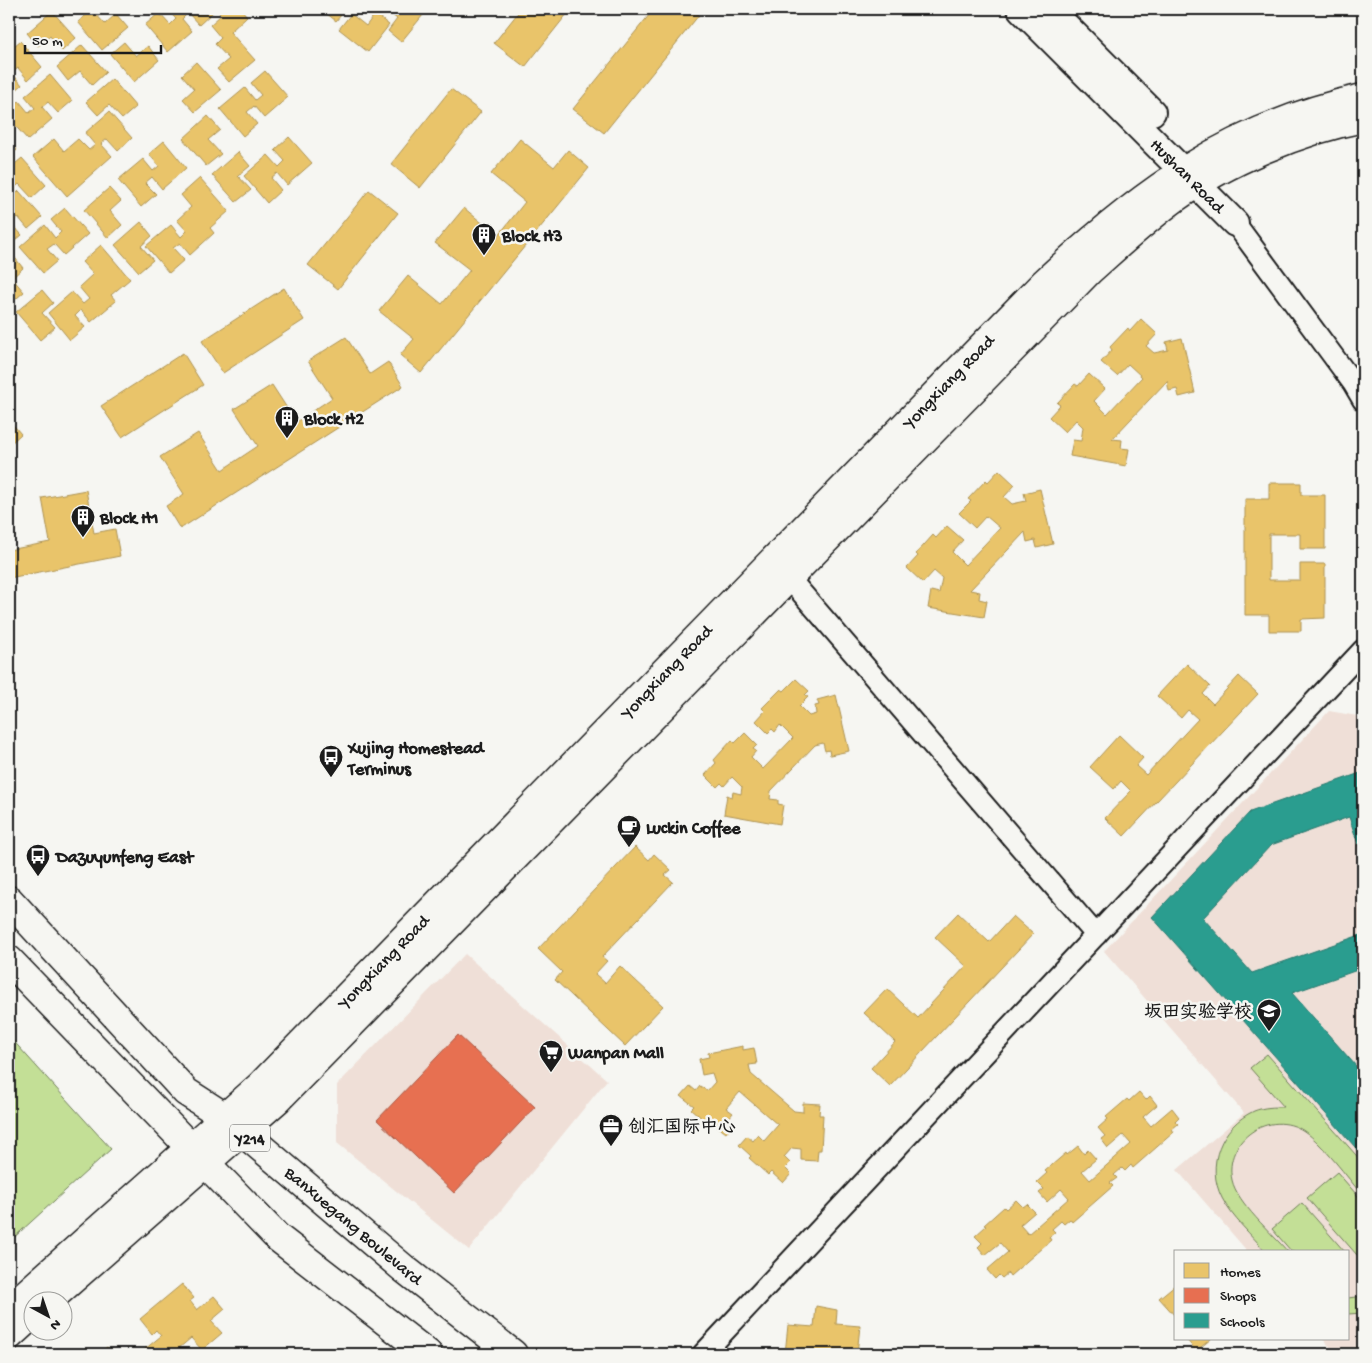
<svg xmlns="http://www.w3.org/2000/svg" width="1372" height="1363" viewBox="0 0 1372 1363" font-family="'Gochi Hand','LXGW WenKai TC',sans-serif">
<rect width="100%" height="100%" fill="#f6f6f2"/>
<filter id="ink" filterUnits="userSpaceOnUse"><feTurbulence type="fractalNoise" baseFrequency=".02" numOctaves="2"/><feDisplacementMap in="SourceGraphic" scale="10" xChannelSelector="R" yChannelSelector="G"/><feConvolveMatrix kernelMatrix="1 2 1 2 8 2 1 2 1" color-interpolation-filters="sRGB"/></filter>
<g filter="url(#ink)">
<g fill="#efdfd7">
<path d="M1329,711L1363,717V1351L1359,1354H1336L1323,1339H1348V1252H1248L1177,1170L1244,1113L1104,951Z"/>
<path d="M465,954L607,1080L469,1250L337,1143V1085Z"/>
</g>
<g fill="#c3df96" stroke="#707e59">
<path d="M9,1036L111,1149L9,1242Z"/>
<path d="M1267,1054L1363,1163V1196C1347,1177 1323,1144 1304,1131C1270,1108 1223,1140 1232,1180C1237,1203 1272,1233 1288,1252H1266C1252,1235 1232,1218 1222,1198C1205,1165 1221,1126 1254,1111C1264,1107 1274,1107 1284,1107L1250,1068Z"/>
<path d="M1337,1172L1363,1202V1249L1357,1255L1307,1198Z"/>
<path d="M1302,1203L1345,1252H1292L1272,1229Z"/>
<path d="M1363,1296V1313L1348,1314V1298Z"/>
</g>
<g fill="#e9c46a" stroke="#ac9253">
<path d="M102,9H113L107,14Z"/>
<path d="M167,9H209L213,12L199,25L188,13L182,19L192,31L168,52L145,25L159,13L170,25L176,19Z"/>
<path d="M216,9H241L247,16L230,32L255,60L229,82L217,69L229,59L215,44L221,38L210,25L221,15Z"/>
<path d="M321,9H346L336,21Z"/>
<path d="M385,9H415L423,15L401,42L388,31L397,19Z"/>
<path d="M521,9H571L525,67L494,43Z"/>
<path d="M654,9H691L699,15L604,133L573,109Z"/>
<path d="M92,10L105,24L116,14L128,28L102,50L78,22Z"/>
<path d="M52,11L76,38L62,51L50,36L38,46L27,33Z"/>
<path d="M351,14L366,26L375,14L389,25L368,52L339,29Z"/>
<path d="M20,41L42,67L28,80L18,68L12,73L22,85L9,96V50Z"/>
<path d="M124,42L136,56L148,46L159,60L134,82L110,54Z"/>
<path d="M82,45L106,72L92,85L80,71L68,81L57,67Z"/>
<path d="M196,62L221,90L195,112L183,99L194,89L182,75Z"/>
<path d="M265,71L288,97L264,118L254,106L247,112L257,124L243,136L220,109L245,88L255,100L261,95L251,83Z"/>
<path d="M50,75L72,101L58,113L48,102L42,107L52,119L28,140L9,119V110L19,101L29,113L35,108L25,96Z"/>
<path d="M112,79L136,107L122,119L109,105L98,115L86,102Z"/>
<path d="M451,89L481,112L420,188L391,164Z"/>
<path d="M109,112L132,138L118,151L107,139L101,144L112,156L67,196L33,157L54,139L64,151L78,139L89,150L95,145L85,133Z"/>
<path d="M208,116L220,130L208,140L221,154L206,166L183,139Z"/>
<path d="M289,137L312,163L287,185L277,173L271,178L281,190L267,203L244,176L268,155L279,167L285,161L275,150Z"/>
<path d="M520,139L554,167L568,150L589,168L421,373L400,355L414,339L379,311L408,276L442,304L470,270L435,243L464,208L498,236L525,202L491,174Z"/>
<path d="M9,140L17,150L9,157Z"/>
<path d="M164,141L186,168L162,189L152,177L145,183L156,194L141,207L118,180L143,159L153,171L159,166L149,154Z"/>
<path d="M238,152L250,166L238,176L251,190L236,202L212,175Z"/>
<path d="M22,158L46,185L32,198L19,184L9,193V169Z"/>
<path d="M200,178L229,211L210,228L214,233L190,255L180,243L173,248L184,260L169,273L146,246L171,225L181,237L187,231L177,220L191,207L181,195Z"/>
<path d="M109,188L121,201L110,211L122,225L108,238L84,210Z"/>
<path d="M369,190L398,213L338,289L308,265Z"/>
<path d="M19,191L42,217L28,229L18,217L11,223L22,235L9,246V200Z"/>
<path d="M65,208L88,234L64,255L54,244L47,249L57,261L43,273L20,247L45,225L55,238L61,232L51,220Z"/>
<path d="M141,222L152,236L141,246L153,260L139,272L115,245Z"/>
<path d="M101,245L130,279L111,295L116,301L91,322L81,310L75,316L85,327L70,340L48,313L72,292L83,304L89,299L79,287L93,274L82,262Z"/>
<path d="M12,254L23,268L12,278L24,292L10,304L9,257Z"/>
<path d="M284,288L304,320L223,373L202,341Z"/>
<path d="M42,290L53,303L42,313L55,327L40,340L16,312Z"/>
<path d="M1141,319L1157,334L1146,346L1154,353L1168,350L1166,342L1182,338L1195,393L1179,397L1177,389L1169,391L1167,381L1112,439L1122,440L1121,448L1129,449L1126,466L1070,456L1073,440L1081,441L1083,427L1076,420L1065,432L1049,417L1060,405L1057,403L1075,384L1078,386L1089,374L1105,389L1094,401L1107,414L1142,377L1128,364L1117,376L1101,362L1112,350L1110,347L1128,328L1130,331Z"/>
<path d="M346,337L370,374L388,362L403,386L180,529L166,506L184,494L160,457L198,433L222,470L258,446L234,409L272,385L296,422L332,398L308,361Z"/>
<path d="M183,353L203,385L122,437L101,406Z"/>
<path d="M9,420L21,434L9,445Z"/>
<path d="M999,470L1015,485L1004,497L1012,504L1026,501L1024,493L1040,489L1053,544L1037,548L1035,540L1027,542L1025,532L970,590L980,592L979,599L987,601L984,617L928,608L931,591L939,593L942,578L934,571L923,583L907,568L918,556L916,554L933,535L936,538L947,526L963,540L952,552L965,565L1000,528L986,516L975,528L959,513L971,501L968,499L986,480L988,482Z"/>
<path d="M1269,483H1301V495H1325V549H1300V534H1269V580H1300V564H1325V618L1301,619V631H1269V615H1245V499H1269Z"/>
<path d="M86,490L94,533L115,529L120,556L9,578V550L50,542L42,498Z"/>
<path d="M1187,664L1210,686L1203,694L1213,704L1239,676L1258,694L1124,836L1105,818L1131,791L1121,781L1114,789L1090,767L1119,735L1143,758L1136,766L1146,775L1198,719L1188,710L1181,718L1157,696Z"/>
<path d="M796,679L809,691L805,695L808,697L799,706L809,716L816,714L815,706L819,705L817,700L836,695L849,751L830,755L829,750L825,751L823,743L815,745L771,791L770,799L778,800V804L783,805L780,824L724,814L727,795L732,797L733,792L741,794L742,787L732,777L724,786L721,783L717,787L705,775L716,763L714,760L732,740L735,743L745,733L757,745L753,749L756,751L751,757L763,769L793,738L780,725L775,732L772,729L768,733L756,721L765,711L762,708L781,689L784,691Z"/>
<path d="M635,847L649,860L654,854L671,870L665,875L673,882L602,957L607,961L595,974L605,983L620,966L663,1006L625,1046L555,980L562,972L538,949Z"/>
<path d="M958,913L989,942L1013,916L1033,934L890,1086L871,1068L895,1042L864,1013L887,989L918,1018L966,966L935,937Z"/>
<path d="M743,1046V1050L754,1048L757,1064L749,1065L751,1074L794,1111L803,1112V1103L820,1104L819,1115H823L821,1150H818L817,1161L801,1160V1149L792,1148L784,1157L790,1163L785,1168L791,1174L783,1183L771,1172L768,1175L749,1158L751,1156L739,1145L747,1136L753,1141L758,1135L764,1141L778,1125L740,1092L726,1108L733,1113L728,1119L734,1124L726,1133L713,1123L711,1126L691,1109L694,1106L681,1096L690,1086L696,1091L700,1086L707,1091L715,1082L712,1073L702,1075L699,1059L709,1057L708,1053Z"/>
<path d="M1139,1092L1146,1100L1150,1096L1157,1105L1143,1117L1151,1126L1172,1108L1179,1117L1175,1121L1178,1124L1172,1129L1174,1132L1133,1168L1131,1165L1125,1171L1122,1168L1114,1175L1117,1178L1110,1183L1113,1186L1072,1222L1070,1219L1064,1224L1061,1221L1052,1229L1055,1232L1049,1237L1051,1240L1010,1276L1008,1273L1002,1278L999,1275L995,1279L987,1270L1008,1252L1000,1243L985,1255L978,1247L982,1243L975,1236L986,1226L984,1225L1004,1207L1006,1209L1016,1200L1023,1207L1027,1204L1035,1212L1020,1225L1028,1234L1069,1198L1061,1189L1047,1202L1039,1193L1044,1189L1037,1182L1047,1173L1045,1171L1066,1153L1067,1155L1078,1146L1084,1154L1088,1150L1096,1159L1082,1171L1090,1180L1131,1144L1123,1135L1108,1148L1101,1139L1105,1136L1098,1128L1108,1119L1106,1117L1127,1099L1129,1101Z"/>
<path d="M182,1284L194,1298L190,1301L197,1310L214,1296L225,1309L211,1321L222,1333L202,1350L191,1338L172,1354H139L161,1336L156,1330L152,1334L140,1319Z"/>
<path d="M1176,1284V1317L1159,1298Z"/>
<path d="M816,1306L837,1310L836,1324L860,1326L857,1354H785L788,1325L814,1327Z"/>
<path d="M1186,1339H1211L1196,1351Z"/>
<path d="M107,1347L113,1354H99Z"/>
</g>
<path fill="#e76f51" stroke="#aa5641" d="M458,1035L535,1107L454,1193L377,1120Z"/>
<path fill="#2a9d8f" stroke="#26766c" d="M1363,772V859L1349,817L1271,845L1203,918L1252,973L1363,934V968L1292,993L1363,1074V1156L1152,917L1250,812Z"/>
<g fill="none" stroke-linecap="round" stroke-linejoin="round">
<defs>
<g id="minor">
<path d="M1235,223L1353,383L1363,400"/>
<path d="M788,577L1096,935"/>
<path d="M703,1354L1363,650"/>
</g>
<g id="tertiary">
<path d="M1021,9L1235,223"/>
<path d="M1049,9L1152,112"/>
</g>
<g id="primary">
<path d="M9,900L186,1092L225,1117L403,1268L513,1354"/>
<path d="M9,960L277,1237L428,1354"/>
<path d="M49,1300L278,1099L1090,270C1118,245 1145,220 1175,198C1226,161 1301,130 1363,118"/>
<path d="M9,1309L260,1086L1044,283C1142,192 1230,127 1363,98"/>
<path d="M9,1336L32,1315"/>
</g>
</defs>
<use href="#minor" stroke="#1c1c1c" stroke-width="24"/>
<use href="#tertiary" stroke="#1c1c1c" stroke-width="30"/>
<use href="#primary" stroke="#1c1c1c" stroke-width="31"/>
<use href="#minor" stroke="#f6f6f2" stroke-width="20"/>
<use href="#tertiary" stroke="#f6f6f2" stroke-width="26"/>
<use href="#primary" stroke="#f6f6f2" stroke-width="28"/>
</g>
</g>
<defs>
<symbol id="building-pin" viewBox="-11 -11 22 30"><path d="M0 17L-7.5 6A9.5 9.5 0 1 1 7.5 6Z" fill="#1c1c1c" stroke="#f6f6f2"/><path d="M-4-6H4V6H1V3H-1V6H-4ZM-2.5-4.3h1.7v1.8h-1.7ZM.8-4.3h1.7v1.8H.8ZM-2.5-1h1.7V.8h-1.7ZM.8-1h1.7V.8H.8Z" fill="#fff"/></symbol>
<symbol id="bus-pin" viewBox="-11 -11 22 30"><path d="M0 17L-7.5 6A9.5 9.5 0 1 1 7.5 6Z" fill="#1c1c1c" stroke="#f6f6f2"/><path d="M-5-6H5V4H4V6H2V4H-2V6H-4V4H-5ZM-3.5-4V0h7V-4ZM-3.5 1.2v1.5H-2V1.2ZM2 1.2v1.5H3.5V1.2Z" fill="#fff"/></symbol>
<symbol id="cafe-pin" viewBox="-11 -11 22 30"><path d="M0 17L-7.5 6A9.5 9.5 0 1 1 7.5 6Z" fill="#1c1c1c" stroke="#f6f6f2"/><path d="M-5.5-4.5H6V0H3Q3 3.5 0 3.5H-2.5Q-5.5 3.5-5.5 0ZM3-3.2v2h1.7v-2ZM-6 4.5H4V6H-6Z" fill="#fff"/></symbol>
<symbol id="school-pin" viewBox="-11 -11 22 30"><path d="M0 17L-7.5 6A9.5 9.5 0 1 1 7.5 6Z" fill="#1c1c1c" stroke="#f6f6f2"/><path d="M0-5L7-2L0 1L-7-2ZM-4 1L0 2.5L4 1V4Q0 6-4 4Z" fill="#fff"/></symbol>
<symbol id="supermarket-pin" viewBox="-11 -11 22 30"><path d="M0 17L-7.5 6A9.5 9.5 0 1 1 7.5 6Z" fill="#1c1c1c" stroke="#f6f6f2"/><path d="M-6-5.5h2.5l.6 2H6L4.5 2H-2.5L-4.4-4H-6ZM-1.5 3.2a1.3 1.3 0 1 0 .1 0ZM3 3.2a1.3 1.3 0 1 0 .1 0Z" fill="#fff"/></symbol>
<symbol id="office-pin" viewBox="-11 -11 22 30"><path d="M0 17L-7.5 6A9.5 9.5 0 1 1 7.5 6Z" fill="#1c1c1c" stroke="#f6f6f2"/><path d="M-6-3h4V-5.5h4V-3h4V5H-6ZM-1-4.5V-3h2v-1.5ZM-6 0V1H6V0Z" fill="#fff"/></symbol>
</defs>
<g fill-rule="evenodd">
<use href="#building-pin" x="470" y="221" width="28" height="38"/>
<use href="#building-pin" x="273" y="404" width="28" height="38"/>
<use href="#building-pin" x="69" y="503" width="28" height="38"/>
<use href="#bus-pin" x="317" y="743" width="28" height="38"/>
<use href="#cafe-pin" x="615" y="813" width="28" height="38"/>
<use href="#bus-pin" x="24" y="842" width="28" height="38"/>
<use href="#school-pin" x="1255" y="997" width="28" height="38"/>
<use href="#supermarket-pin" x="537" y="1038" width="28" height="38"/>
<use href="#office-pin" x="597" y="1112" width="28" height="38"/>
</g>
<g text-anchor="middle" stroke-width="5" stroke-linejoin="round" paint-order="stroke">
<rect fill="#f6f6f2" stroke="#5d5d5c" stroke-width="1" x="230" y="1124.5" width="40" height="27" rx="4"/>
<g font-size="16" font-weight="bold" fill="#1c1c1c">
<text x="250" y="1144">Y214</text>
</g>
<g font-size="18" fill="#1c1c1c" stroke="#f6f6f2">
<text transform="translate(1188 175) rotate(45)" y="6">Hushan Road</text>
<text transform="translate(948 381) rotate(-46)" y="6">Yongxiang Road</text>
<text transform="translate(666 671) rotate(-46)" y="6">Yongxiang Road</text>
<text transform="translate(383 961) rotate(-46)" y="6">Yongxiang Road</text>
<text transform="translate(354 1225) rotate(40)" y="6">Banxuegang Boulevard</text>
</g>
<g font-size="18" font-weight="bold" fill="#1c1c1c" stroke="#f6f6f2" text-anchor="start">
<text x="502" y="241">Block H3</text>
<text x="304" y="424">Block H2</text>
<text x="100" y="523">Block H1</text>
<text x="348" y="753">Xujing Homestead<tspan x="348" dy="21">Terminus</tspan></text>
<text x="646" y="833">Luckin Coffee</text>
<text x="56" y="862">Dazuyunfeng East</text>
<text x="1252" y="1017" text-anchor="end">坂田实验学校</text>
<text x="568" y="1058">Wanpan Mall</text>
<text x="628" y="1132">创汇国际中心</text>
</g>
</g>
<rect width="1372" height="1363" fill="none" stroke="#f6f6f2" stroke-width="30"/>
<rect x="15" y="15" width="1342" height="1333" fill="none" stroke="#1c1c1c" stroke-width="2" filter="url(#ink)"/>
<rect x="1174" y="1250" width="175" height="90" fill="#f6f6f2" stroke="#9f9f9c"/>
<rect x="1184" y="1263" width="25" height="15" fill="#e9c46a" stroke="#9f9f9c"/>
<text x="1220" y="1276" font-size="15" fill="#1c1c1c">Homes</text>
<rect x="1184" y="1288" width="25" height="15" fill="#e76f51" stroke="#9f9f9c"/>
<text x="1220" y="1300" font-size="15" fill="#1c1c1c">Shops</text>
<rect x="1184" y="1313" width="25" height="15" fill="#2a9d8f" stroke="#9f9f9c"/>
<text x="1220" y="1326" font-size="15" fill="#1c1c1c">Schools</text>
<g transform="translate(48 1316) rotate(140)"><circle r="24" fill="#f6f6f2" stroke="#9f9f9c"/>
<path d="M0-4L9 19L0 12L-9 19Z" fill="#1c1c1c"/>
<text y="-8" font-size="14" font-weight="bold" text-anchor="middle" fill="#1c1c1c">N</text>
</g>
<path d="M25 45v8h136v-8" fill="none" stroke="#1c1c1c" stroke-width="2.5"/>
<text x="32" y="45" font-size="15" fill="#1c1c1c" stroke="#f6f6f2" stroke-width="4" paint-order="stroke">50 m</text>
</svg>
